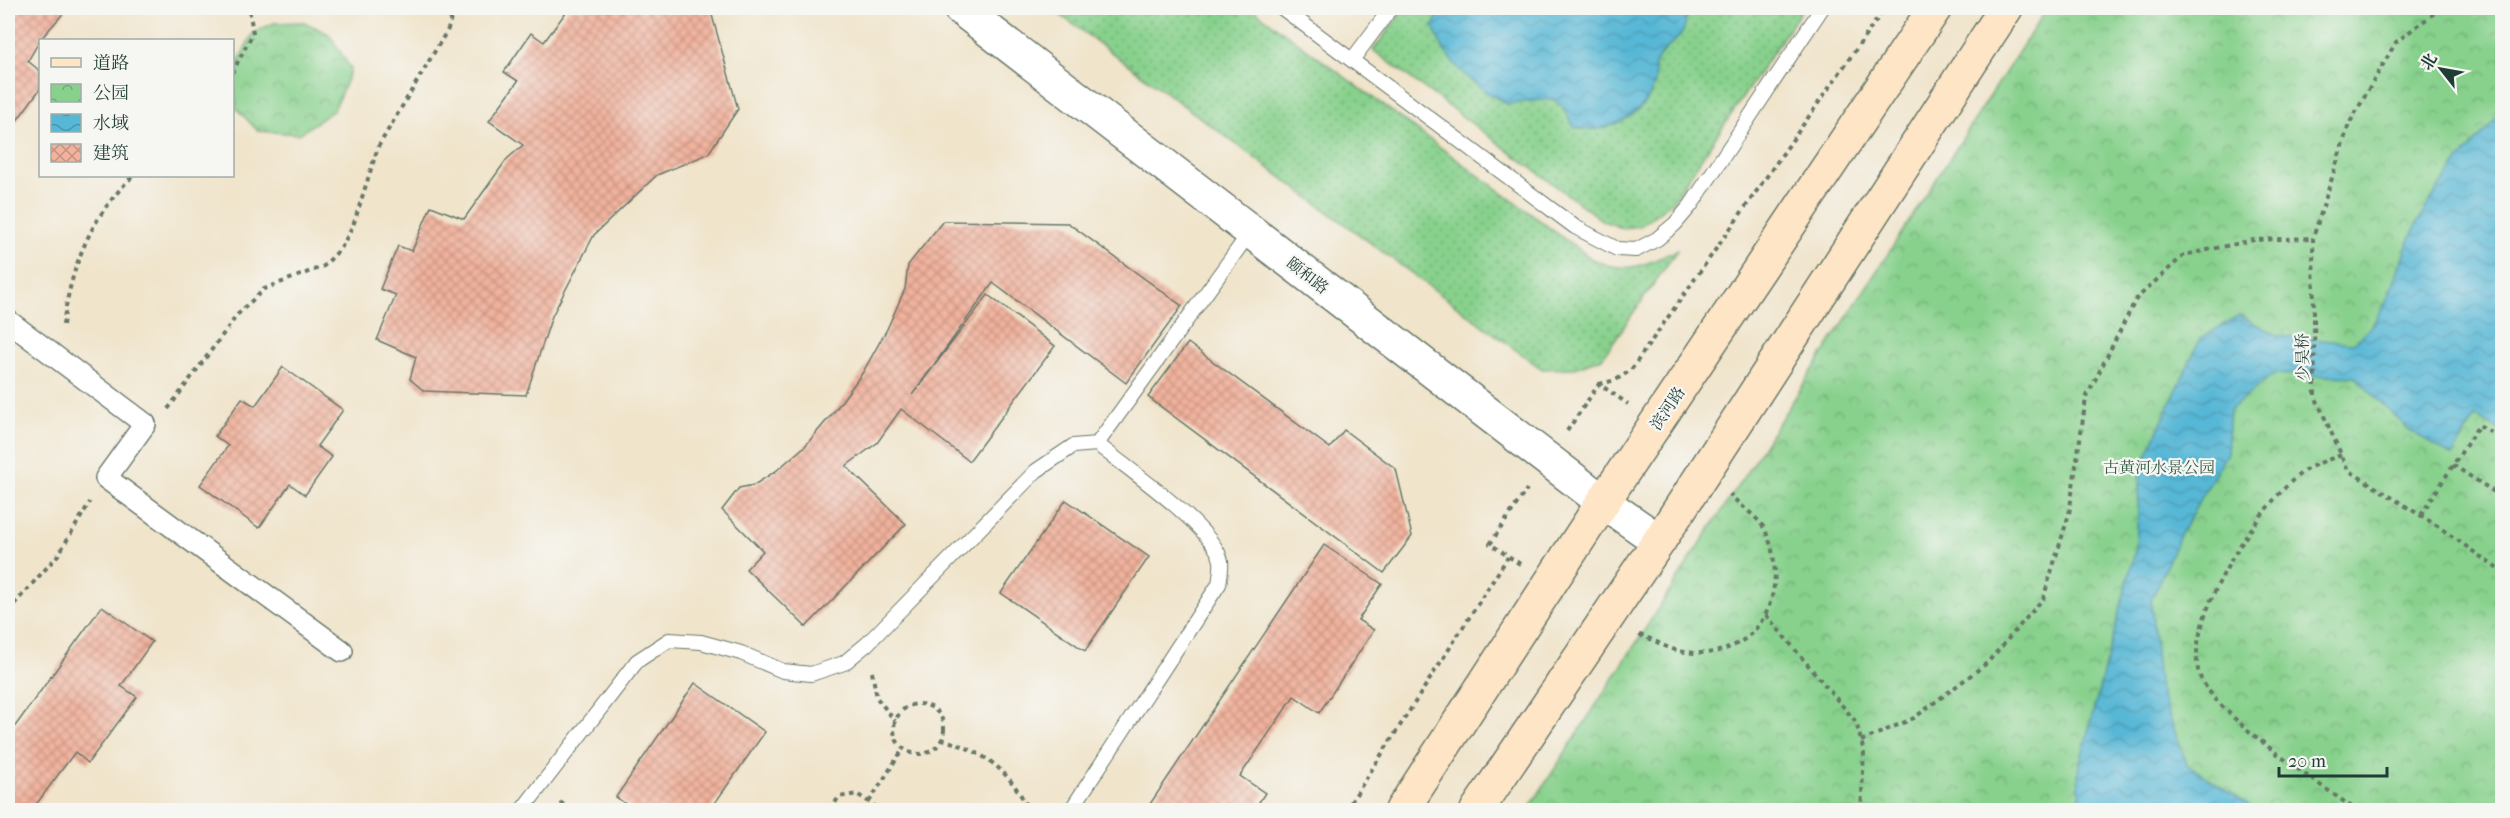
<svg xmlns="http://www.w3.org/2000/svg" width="2510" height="818" viewBox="0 0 2510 818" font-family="'IM FELL French Canon','Noto Serif SC',serif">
<defs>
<pattern id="park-crowns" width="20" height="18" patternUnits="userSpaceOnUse" patternTransform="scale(1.5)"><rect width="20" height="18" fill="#88d18d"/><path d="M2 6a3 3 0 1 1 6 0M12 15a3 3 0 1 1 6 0" fill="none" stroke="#6fab74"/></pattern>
<pattern id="garden-dots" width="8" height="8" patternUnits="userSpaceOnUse" patternTransform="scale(1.5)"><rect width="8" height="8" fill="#88d18d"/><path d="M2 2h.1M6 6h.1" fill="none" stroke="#6fab74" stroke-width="1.8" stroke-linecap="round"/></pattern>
<pattern id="water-waves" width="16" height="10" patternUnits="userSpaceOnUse" patternTransform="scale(1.5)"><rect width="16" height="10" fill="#57b7d6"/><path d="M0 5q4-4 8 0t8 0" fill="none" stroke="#4796ae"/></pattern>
<pattern id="building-cross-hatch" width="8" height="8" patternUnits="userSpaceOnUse" patternTransform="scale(1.5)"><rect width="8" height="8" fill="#f2b29d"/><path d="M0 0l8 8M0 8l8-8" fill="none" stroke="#c39281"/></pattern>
</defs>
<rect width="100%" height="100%" fill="#f6f6f2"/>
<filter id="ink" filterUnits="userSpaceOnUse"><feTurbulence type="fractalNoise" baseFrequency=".0167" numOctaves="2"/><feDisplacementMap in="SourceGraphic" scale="12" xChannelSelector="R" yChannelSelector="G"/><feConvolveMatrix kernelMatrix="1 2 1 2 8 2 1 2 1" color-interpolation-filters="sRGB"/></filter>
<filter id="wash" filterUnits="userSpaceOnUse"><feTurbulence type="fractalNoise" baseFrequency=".008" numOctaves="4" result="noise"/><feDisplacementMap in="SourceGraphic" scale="24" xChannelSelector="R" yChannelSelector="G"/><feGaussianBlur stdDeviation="1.35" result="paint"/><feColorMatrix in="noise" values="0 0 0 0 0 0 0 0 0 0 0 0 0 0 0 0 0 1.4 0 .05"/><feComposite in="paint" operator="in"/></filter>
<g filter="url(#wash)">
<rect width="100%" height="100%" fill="#f0e4cb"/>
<g fill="url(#park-crowns)" stroke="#548760" stroke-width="1.5">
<path d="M2047,8H2502V810H1528Z"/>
<path d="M304,22L329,34L351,69L334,110L299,134L258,131L236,108L233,72L253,33L274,23Z"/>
</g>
<g fill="url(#garden-dots)" stroke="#548760" stroke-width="1.5">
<path d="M1051,8H1251L1592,259C1626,276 1646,265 1678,249L1602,358L1574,368L1542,369Z"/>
<path d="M1405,8H1803L1672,202L1640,226L1622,228L1603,221L1373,50Z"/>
</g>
<g fill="url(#water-waves)" stroke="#3b7a85" stroke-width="1.5">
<path d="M1442,8H1690C1685,15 1687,21 1684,29C1678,43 1660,49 1655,65C1654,71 1656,77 1655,83C1645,116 1605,136 1574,127L1563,107L1553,99L1507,104C1474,87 1445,62 1433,26Z"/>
<path d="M2502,112V432L2476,416L2452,456L2409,430L2355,377L2273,374L2230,410L2227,453L2178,539L2151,601L2160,691L2187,764L2256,810H2080L2078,770L2136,548L2140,469L2200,339L2239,315L2278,336L2353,343C2393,315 2395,264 2417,224C2440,180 2470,148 2502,112Z"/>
</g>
<g id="blocks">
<g fill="url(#building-cross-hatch)">
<path d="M8,8H68L40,40L28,61L40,71V89L8,133Z"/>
<path d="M569,8H710L738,109L708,154L657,175L594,235L552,316L526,395L424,391L410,379L416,357L377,340L396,295L380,289L398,246L412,251L431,206L464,219L507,159L523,145L489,121L518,81L504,72L531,33L544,42Z"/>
<path d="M943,221L1068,223L1182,306L1126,383L993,283L912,395L988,295L1055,346L969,461L901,409L877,443L846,466L906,524L806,627L746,569L763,551L722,510L739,488L754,485L776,471L805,446L833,413L863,372L887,329L905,289L908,265Z"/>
<path d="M1188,343L1330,448L1344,430L1396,469L1412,536L1384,573L1148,397Z"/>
<path d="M283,367L343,410L317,446L332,457L305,495L290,484L259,528L200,485L228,446L215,436L242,398L255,406Z"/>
<path d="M1066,500L1149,557L1085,651L1001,593Z"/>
<path d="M1324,545L1382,584L1358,620L1374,630L1319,713L1294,696L1240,776L1265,793L1254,810H1146Z"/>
<path d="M102,606L152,642L121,686L137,697L88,763L75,752L32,810H8V736Z"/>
<path d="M695,683L765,732L710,810H634L616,797Z"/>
</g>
</g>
</g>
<g filter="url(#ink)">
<use href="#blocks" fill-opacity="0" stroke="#687769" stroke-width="1.5"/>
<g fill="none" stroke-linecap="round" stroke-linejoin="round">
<defs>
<g id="service">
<path d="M1282,8L1575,227L1617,249L1636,250L1657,239L1675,224L1691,205L1822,8"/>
<path d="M1352,60L1391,8"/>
<path d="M522,810L637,661L669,640L701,642L741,653L783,671L811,674L844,663L867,644L1036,471L1073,446L1097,444L1251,231"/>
<path d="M1071,810L1219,584C1220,577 1222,568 1221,561C1216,529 1124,466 1097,444"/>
</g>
<path id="pedestrian" d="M8,321L145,424L106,478L342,651"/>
<path id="tertiary" d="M960,8L1603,502L1659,541"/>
<g id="secondary">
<path d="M1402,810L1603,502L1935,8"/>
<path d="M1477,810L1659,541L2006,8"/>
</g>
</defs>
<use href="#service" stroke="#687769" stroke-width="16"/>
<use href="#pedestrian" stroke="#687769" stroke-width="24"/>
<use href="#tertiary" stroke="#687769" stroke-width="36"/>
<use href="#secondary" stroke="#687769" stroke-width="36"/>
<g stroke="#687769" stroke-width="4" stroke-dasharray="4.5 4.5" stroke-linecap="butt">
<path d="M2441,8L2396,42L2349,124L2313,238L2315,396L2348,470L2439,527L2502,572"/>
<path d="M232,73L253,33L249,8"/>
<path d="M63,325C71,267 90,217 133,176"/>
<path d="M1599,384L1616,380L1631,370L1885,8"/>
<path d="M168,409L238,314L264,289L324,266L341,248L353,226L378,147L448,29L454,8"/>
<path d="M1567,431L1599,384L1628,404"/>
<path d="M2341,455C2328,460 2311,465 2300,474C2258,507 2187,615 2198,670C2206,710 2321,785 2356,810"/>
<path d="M2453,465L2502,497"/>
<path d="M2421,515L2479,425L2502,439"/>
<path d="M1520,564L1490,544L1527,489"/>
<path d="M8,611L58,555L90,502"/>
<path d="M1766,615L1856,722L1864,752L1861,810"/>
<path d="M1639,635C1655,639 1667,650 1685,652C1759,663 1793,591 1765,530C1757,515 1740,507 1730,494"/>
<path d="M872,672L877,698L895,721"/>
<circle cx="919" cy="729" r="25"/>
<path d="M941,739C984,751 1009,770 1029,810"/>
<path d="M1861,741L1914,718L1987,663L2043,599L2069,514L2086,398L2136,299L2184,255L2254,240L2313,238"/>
<path d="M560,802L571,810"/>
<path d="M869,802L903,749"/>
<path d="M830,810L839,797L857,794L881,810"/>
<path d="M1346,810L1508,557"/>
</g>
<use href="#service" stroke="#fff" stroke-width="14"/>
<use href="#pedestrian" stroke="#fff" stroke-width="21"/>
<use href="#tertiary" stroke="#fff" stroke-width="33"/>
<use href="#secondary" stroke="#fde5c5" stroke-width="33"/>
</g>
</g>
<g text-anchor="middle" stroke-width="4.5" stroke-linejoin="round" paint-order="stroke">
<g font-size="16" fill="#1f3d34" stroke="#f6f6f2">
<text transform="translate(1308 275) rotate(38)" y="6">颐和路</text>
<text transform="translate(2302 357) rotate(-91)" y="6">少昊桥</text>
<text transform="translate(1667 408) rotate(-56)" y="6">滨河路</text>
</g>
<g font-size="16" fill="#345b46" stroke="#f6f6f2">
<text x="2159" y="473">古黄河水景公园</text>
</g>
</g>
<rect width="2510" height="818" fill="none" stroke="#f6f6f2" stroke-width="30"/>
<rect x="39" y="39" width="195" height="138" fill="#f6f6f2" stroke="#a0aca6" stroke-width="1.5"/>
<rect x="51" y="58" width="30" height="9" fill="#fde5c5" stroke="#a0aca6" stroke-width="1.5"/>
<text x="93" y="69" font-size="18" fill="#1f3d34">道路</text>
<rect x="51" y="84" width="30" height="18" fill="url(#park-crowns)" stroke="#a0aca6" stroke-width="1.5"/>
<text x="93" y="99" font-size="18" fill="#1f3d34">公园</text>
<rect x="51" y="114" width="30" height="18" fill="url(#water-waves)" stroke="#a0aca6" stroke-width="1.5"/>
<text x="93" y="129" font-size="18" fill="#1f3d34">水域</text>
<rect x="51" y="144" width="30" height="18" fill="url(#building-cross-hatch)" stroke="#a0aca6" stroke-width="1.5"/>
<text x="93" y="159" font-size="18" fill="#1f3d34">建筑</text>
<g transform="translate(2441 69) rotate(301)" stroke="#f6f6f2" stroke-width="4.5" paint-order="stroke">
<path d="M0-4.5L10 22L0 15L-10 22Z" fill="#1f3d34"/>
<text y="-9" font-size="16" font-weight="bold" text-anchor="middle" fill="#1f3d34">北</text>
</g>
<path d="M2279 767v9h108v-9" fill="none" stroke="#1f3d34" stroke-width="3"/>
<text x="2288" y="767" font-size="18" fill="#1f3d34" stroke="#f6f6f2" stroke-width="4.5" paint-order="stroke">20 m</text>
</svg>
